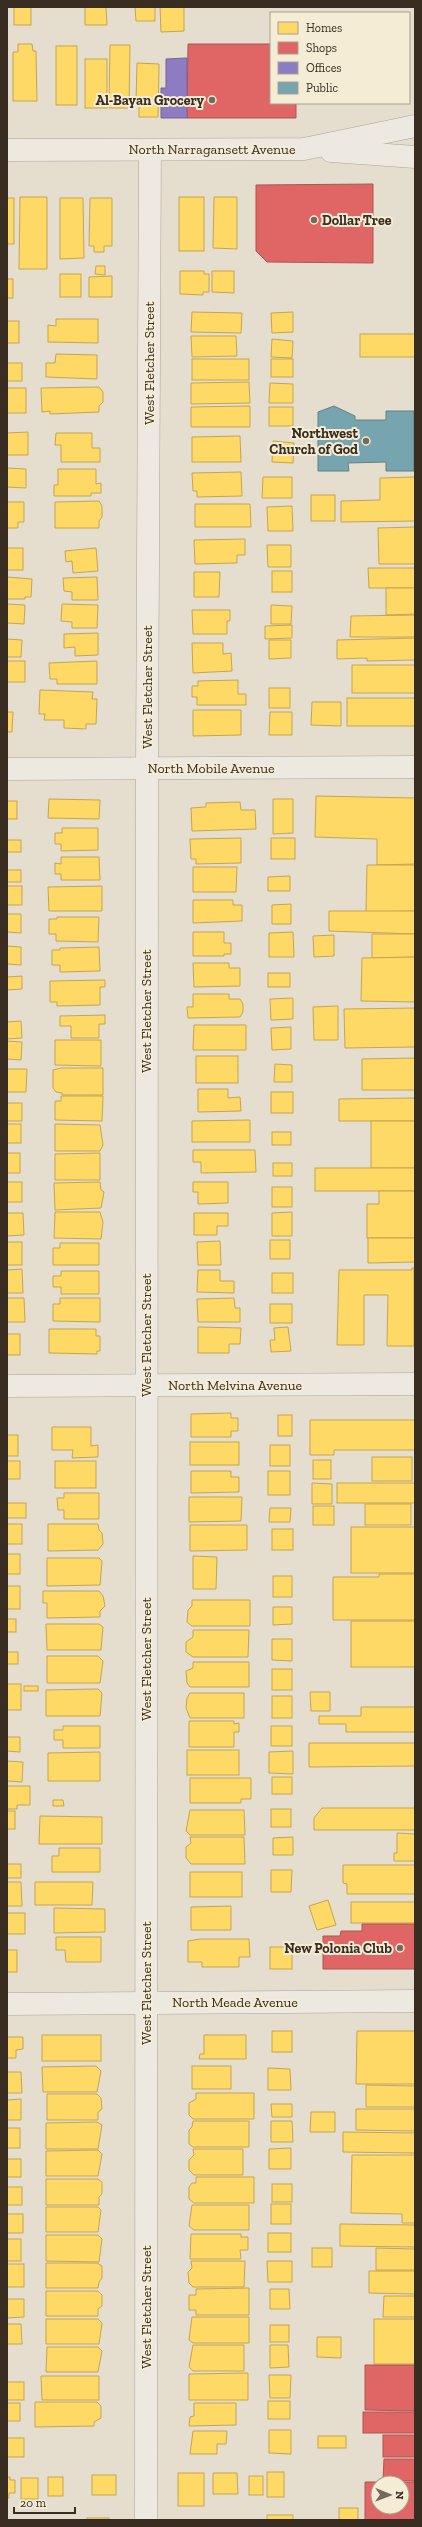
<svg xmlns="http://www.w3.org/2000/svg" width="422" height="2527" viewBox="0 0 422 2527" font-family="'Zilla Slab',serif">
<rect width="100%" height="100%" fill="#e5decf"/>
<g fill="#ffd966" stroke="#c4a551">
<rect x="14" y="7" width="17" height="18"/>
<path d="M85,7H106L107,25H85Z"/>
<path d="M135,7H155V21H136Z"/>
<path d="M160,7H184V31L161,32Z"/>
<path d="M18,44H32L33,51H36L37,101H13V52H18Z"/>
<path d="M110,45H130L129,108H109Z"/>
<rect x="56" y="46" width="21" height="59"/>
<rect x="85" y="59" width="22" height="49"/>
<path d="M137,63L159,64L158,117H139V103L136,102Z"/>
<path d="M20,197H47V269H19Z"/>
<rect x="179" y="197" width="25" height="54"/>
<path d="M214,197H237V249L213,248Z"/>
<rect x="7" y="198" width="7" height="46"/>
<path d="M60,198H83L84,258L60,259Z"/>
<path d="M90,198H112V246H104V252H94V246H89Z"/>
<path d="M96,266H105V275L95,274Z"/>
<path d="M180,271H204V274H209V292H203V295L180,294Z"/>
<path d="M212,271H234V293L212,292Z"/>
<rect x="60" y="274" width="21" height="23"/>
<path d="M112,276V297H89V277Z"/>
<rect x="7" y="279" width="6" height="19"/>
<path d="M192,312L242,313L241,333L191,332Z"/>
<path d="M293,312V332L272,333L271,313Z"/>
<path d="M56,319H98V343L48,342V325L56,326Z"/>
<rect x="7" y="321" width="12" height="22"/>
<rect x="360" y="334" width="55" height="23"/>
<path d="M191,336H236L237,356L192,357Z"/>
<path d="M272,339L293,341L292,358L271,357Z"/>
<path d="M56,354L97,355V379L46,377V363H55Z"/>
<rect x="192" y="359" width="57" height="21"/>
<rect x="271" y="359" width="22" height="18"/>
<rect x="7" y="363" width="15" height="18"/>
<path d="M249,382L250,403L191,404V383Z"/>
<path d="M270,383L293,384V403H269Z"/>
<path d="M99,387L103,392V402L99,406V412L50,414V411L42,412L41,388Z"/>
<rect x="7" y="388" width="19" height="25"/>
<path d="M250,406V427H191V407Z"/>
<rect x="269" y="407" width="24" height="19"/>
<path d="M28,432V455H7V433Z"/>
<path d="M56,433H92V448H100V462H61V445H55Z"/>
<path d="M240,436L241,462H192V437Z"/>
<path d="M273,441L294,443L293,463L272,462Z"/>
<path d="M7,468L26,469V488L7,487Z"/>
<path d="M58,469H96V484L101,483V493H91V496H54V485H58Z"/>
<path d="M241,472L242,496L197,497V491H193L192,473Z"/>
<path d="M263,477H292V498H262Z"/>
<path d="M415,477V521L341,522V501L380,500V478Z"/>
<rect x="311" y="495" width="24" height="26"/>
<path d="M99,501L102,506V517L99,521V528H55V502Z"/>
<path d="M7,502H24V522H18V528H7Z"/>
<path d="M195,504H250L251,527H195Z"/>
<path d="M292,506L293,531H268L267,507Z"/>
<path d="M415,527V564H379L378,528Z"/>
<path d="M245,539V555H237V563L195,564L194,540Z"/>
<path d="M267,545H291V567H268Z"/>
<rect x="7" y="548" width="16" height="22"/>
<path d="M96,548L98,571L73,573L72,561L66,562L65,551Z"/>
<path d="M368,568H415V588H369Z"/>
<rect x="272" y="571" width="20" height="21"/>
<path d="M194,572H220L219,597H194Z"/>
<path d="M7,577L32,579L31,597H25V599H7Z"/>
<path d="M97,577L98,600H72V592L64,591L63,578Z"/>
<path d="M386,588H415V614L386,615Z"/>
<path d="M7,604L25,605L24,624L7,623Z"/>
<path d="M62,604L98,605L97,628H72V622L61,621Z"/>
<path d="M271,605L292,606L291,624H271Z"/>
<path d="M192,610H230V621H227V634H193Z"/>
<path d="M415,615V637H350L351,616Z"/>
<path d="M292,625V638L265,639V626Z"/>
<path d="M98,633V655L75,656V647L64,648V634Z"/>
<path d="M415,638V660L367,661V658L337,659V640Z"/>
<path d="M7,639L22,640L21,657H7Z"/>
<path d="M269,640H291V658L269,659Z"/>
<path d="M192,643H223V654L231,653L232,671L193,673Z"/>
<rect x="7" y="661" width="18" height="21"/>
<path d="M97,661V684H57V679H50L49,663Z"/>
<rect x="352" y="665" width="63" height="28"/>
<path d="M238,680V694H246V705H197V697H192V686H198V681Z"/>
<rect x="269" y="688" width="21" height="20"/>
<path d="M40,690L93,692L92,699H97L96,724H86V729L64,728V720H44L45,714H39Z"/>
<rect x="347" y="698" width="68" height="28"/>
<path d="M312,702H341V726L311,725Z"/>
<path d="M193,710H241V735L193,736Z"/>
<path d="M7,712H13L12,732H7Z"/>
<path d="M270,712H292V735H269Z"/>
<path d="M316,796L415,798V864L377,865V839L315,837Z"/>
<path d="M49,799L100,800L99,819L48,818Z"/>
<path d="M273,799H293V833L273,834Z"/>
<rect x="7" y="801" width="10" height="18"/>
<path d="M240,802L241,810H255L256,829L192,831L191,808L206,807V803Z"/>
<path d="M62,828H98V850L61,851V844H55V833H62Z"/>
<path d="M241,838V863L196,864V859H191L190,839Z"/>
<rect x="271" y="838" width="24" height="21"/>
<rect x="7" y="840" width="14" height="12"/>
<path d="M61,857H99L100,880H61V874H55V863L61,864Z"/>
<path d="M367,865H415V911L366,912Z"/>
<path d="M193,867H237L236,892H193Z"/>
<rect x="7" y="870" width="14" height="12"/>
<path d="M290,876V891H268V877Z"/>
<rect x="7" y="886" width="15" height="19"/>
<path d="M102,886V911H49L48,887Z"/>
<path d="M193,900H233V905H242V921L193,923Z"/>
<path d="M291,904V924H272V905Z"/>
<path d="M329,911H415V934L329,931Z"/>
<path d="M7,914H21V933L7,932Z"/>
<path d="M57,917H99L98,942L56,941V934H49V919H57Z"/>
<path d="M193,932H224V943H231V954H224V956H193Z"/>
<path d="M293,932L294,957H269V933Z"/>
<path d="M372,934H415V957L372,958Z"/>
<path d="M334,935V956L314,957L313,936Z"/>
<path d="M7,946L21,947V965L7,964Z"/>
<path d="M99,947L100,971L60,972V965H52V950H60V948Z"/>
<path d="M415,957V1002L361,1001L362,958Z"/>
<path d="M193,963H229V968H240V986L194,987Z"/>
<rect x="268" y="973" width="22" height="14"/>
<path d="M22,976V989L7,990V977Z"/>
<path d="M105,980V987H100V1005L57,1006V1002H50V981Z"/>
<path d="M193,994H229V999H240L243,1004V1012L240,1017L188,1018L187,1007H193Z"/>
<path d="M293,998V1019L271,1020L270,999Z"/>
<path d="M338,1006V1040H314L313,1007Z"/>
<path d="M415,1008V1047L345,1048L344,1009Z"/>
<path d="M105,1015V1024H99V1038H71V1026H60V1016Z"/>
<path d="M21,1021L22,1038L7,1039V1022Z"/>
<path d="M194,1025H246V1050H193Z"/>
<path d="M291,1027V1049L272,1050L271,1028Z"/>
<path d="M55,1040H101V1066L55,1065Z"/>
<path d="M7,1041L22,1042L21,1060L7,1059Z"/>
<rect x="196" y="1056" width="42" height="27"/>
<path d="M415,1058V1090H362V1059Z"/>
<path d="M275,1064L292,1065V1082H274Z"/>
<path d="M61,1068H103V1095H62V1093L56,1092L53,1088V1070Z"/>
<path d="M7,1069H27L26,1092H7Z"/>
<path d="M198,1089H228V1098L240,1097L241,1111L198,1112Z"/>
<rect x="271" y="1092" width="22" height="21"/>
<path d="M61,1096H103L102,1121L55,1120V1101H61Z"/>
<path d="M415,1098V1121H339V1099Z"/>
<rect x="7" y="1103" width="15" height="18"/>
<path d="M250,1120V1142H192V1121Z"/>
<rect x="371" y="1121" width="44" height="47"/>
<rect x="7" y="1124" width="14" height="19"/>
<path d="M55,1124L100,1125L103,1145L100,1151H55Z"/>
<rect x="272" y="1132" width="19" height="13"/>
<path d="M193,1150H255L256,1172L201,1173V1162H193Z"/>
<rect x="7" y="1153" width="13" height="20"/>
<path d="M100,1153V1180H55V1154Z"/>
<rect x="273" y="1163" width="19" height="13"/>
<rect x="315" y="1168" width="100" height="23"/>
<rect x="7" y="1182" width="15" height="20"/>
<path d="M100,1182L101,1190L104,1192L101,1208L55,1210L54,1183Z"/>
<path d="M193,1182H228V1203L198,1204V1192H193Z"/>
<rect x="272" y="1187" width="20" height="20"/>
<path d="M379,1191H415V1238H367V1204H379Z"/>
<path d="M55,1212H100L103,1222L101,1239L54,1238Z"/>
<path d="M292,1212V1236H272V1213Z"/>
<path d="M7,1213H23L24,1235L7,1236Z"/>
<path d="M194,1213H228V1226H217V1235H194Z"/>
<path d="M368,1238H415V1262L368,1263Z"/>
<rect x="270" y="1240" width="20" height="19"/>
<path d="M220,1241L221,1265H198L197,1242Z"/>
<rect x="7" y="1242" width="15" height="23"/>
<path d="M60,1243H99V1265H53V1248H60Z"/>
<path d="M412,1268H414V1346H387L388,1295H364V1345H337L339,1270H412Z"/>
<path d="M22,1269L23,1293H7V1270Z"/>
<path d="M198,1270H220V1281H234V1293L197,1292Z"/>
<path d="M61,1271H99V1294H61V1287H53V1276H61Z"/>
<rect x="272" y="1273" width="21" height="20"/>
<path d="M7,1298H24L25,1322H7Z"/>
<path d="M60,1298H100V1322L53,1321V1304H60Z"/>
<path d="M234,1298L235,1308H240V1322H198L197,1299Z"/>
<rect x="270" y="1304" width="22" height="19"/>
<path d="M198,1327L241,1328L240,1344H229V1353H198Z"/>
<path d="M288,1327L291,1351L271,1352L270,1340H275L274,1328Z"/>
<path d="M49,1329H96V1336H100V1351H97V1354L49,1353Z"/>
<rect x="7" y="1334" width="13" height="21"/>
<path d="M231,1413V1418H238V1431H231V1437H191V1414Z"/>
<rect x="278" y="1415" width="14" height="21"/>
<path d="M310,1420H415V1450H334V1455H310Z"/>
<path d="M52,1427H91V1446L98,1445V1457L72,1458L73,1450H52Z"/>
<rect x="7" y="1435" width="11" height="21"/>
<rect x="190" y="1442" width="49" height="23"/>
<rect x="270" y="1445" width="20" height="21"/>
<rect x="372" y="1457" width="40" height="24"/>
<rect x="313" y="1460" width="18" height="19"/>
<rect x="7" y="1461" width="13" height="18"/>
<rect x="55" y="1461" width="41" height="27"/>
<path d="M191,1471H231V1477H239V1492L191,1493Z"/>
<rect x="268" y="1471" width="22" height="24"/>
<path d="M312,1483L332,1484V1504H312Z"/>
<rect x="337" y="1483" width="78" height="20"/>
<path d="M64,1493H99V1519H64V1510H58L57,1498H64Z"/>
<path d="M189,1497H242L241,1521L189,1522Z"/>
<rect x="7" y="1503" width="19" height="15"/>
<rect x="365" y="1504" width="46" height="21"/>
<rect x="313" y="1506" width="21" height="19"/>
<path d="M270,1508H291L290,1522H269Z"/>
<rect x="7" y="1524" width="15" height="20"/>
<path d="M48,1524H98L99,1530L102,1533L103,1544L98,1550L48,1551Z"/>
<path d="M190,1525H247V1550L190,1551Z"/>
<rect x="351" y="1527" width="64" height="46"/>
<rect x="272" y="1529" width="21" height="21"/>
<rect x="7" y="1554" width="13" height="20"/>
<path d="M193,1556L217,1557L216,1589H193Z"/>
<path d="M47,1558H99L102,1561L100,1585L47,1586Z"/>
<path d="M379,1574H415V1620H333V1577H379Z"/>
<rect x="273" y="1576" width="19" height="21"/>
<rect x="7" y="1586" width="13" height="23"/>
<path d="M43,1591H99L103,1596L105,1606L100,1611V1617L47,1618V1603H43Z"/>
<path d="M192,1600H250V1626H192L187,1622L188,1610L192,1606Z"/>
<path d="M273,1607H292V1624L273,1625Z"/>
<rect x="7" y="1619" width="9" height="13"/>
<rect x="351" y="1621" width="64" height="46"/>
<path d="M46,1624H99L103,1627L101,1650H47Z"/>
<path d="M193,1630H249L248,1657H193L186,1652V1642L193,1637Z"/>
<path d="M272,1639H292V1661L272,1660Z"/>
<rect x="7" y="1652" width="11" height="12"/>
<path d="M47,1656H98L103,1661L100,1683H47Z"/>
<path d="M193,1662H249V1687H190L187,1683L186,1671L193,1668Z"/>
<rect x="272" y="1669" width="20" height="21"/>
<rect x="7" y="1684" width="14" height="26"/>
<rect x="24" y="1686" width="14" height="5"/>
<path d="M98,1689L102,1693L100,1716H46V1690Z"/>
<path d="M310,1692H330V1711H311Z"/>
<path d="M190,1693H244V1718H190L186,1708L187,1698Z"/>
<rect x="272" y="1696" width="20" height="22"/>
<path d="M361,1707H415V1732H346V1724H319V1716H361Z"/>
<path d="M189,1721H234V1724L239,1723V1732H234V1747H189Z"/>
<path d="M63,1726H100V1748H63V1740H54V1730H63Z"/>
<rect x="271" y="1726" width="21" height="20"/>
<path d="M7,1737H20V1752L7,1751Z"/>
<path d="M309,1743H415V1766L309,1767Z"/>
<rect x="187" y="1750" width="52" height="25"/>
<path d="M293,1751V1774L269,1773V1752Z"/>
<path d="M100,1752V1781H48V1753Z"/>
<path d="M7,1761L23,1762L22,1782L7,1781Z"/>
<rect x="272" y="1777" width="20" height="17"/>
<path d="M190,1778H251V1799H241V1803H190Z"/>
<path d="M7,1786H30V1805H17V1809H7Z"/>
<path d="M53,1800H63L64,1806H53Z"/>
<path d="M322,1808H415V1830H314V1818Z"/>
<rect x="271" y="1809" width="20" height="18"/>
<path d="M190,1810H244L245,1835H190L186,1831Z"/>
<rect x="7" y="1811" width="8" height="18"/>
<path d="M40,1816L102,1817V1844H39Z"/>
<path d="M397,1833L415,1834V1861H394V1853H397Z"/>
<path d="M190,1837H244L245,1864H191L186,1858V1847L191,1843Z"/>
<path d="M293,1837V1855H273V1838Z"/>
<path d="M59,1848H100V1872H52V1856H59Z"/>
<rect x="7" y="1864" width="14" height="14"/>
<path d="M343,1865H415V1894H347V1884L343,1883Z"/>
<path d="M271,1870H292L291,1892H271Z"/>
<rect x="190" y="1872" width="52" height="25"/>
<path d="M7,1882H21L22,1906H7Z"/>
<path d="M35,1882H93L92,1905H35Z"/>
<path d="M328,1900L336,1925L317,1930L309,1906Z"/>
<rect x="351" y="1902" width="64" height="21"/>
<path d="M231,1906V1930H191V1907Z"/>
<path d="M54,1908L105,1909V1932L54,1933Z"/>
<rect x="7" y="1913" width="18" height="21"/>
<path d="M56,1937H101V1962H66L65,1950H56Z"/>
<path d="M200,1939H249L250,1957H239V1967H202V1962H188V1941Z"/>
<rect x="270" y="1947" width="22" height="22"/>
<rect x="7" y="1950" width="10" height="22"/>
<rect x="272" y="2031" width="20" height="21"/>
<path d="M357,2031H415V2084H356Z"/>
<rect x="42" y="2035" width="59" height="26"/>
<path d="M204,2035H246V2059H199L200,2054H204Z"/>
<path d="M7,2037H23V2049L16,2050V2058H7Z"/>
<path d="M96,2066L101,2071L97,2092H43L42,2067Z"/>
<rect x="192" y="2066" width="39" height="23"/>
<path d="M268,2068L290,2069L291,2090H268Z"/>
<path d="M7,2072H21L22,2093H7Z"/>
<path d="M366,2085L415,2086V2107H366Z"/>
<path d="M196,2093H254V2119H193L189,2115V2103L196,2099Z"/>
<path d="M47,2094H97L101,2098L102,2109L98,2112V2120H47Z"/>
<path d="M21,2099V2120H7V2100Z"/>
<path d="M271,2104H292V2117H272Z"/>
<path d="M356,2109H415V2131L356,2130Z"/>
<path d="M311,2112H335V2132H310Z"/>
<path d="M193,2121H249V2147H193L189,2144V2130L192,2127Z"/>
<path d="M271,2121H292L293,2142H271Z"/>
<path d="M97,2122L102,2125L98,2149H46V2123Z"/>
<rect x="7" y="2128" width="13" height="20"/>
<path d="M343,2132L415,2133V2153L343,2152Z"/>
<path d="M291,2148V2169H269V2149Z"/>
<path d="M193,2149H243V2175H194L189,2170V2160L194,2155Z"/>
<path d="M98,2150L102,2154L98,2176H46V2151Z"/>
<path d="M352,2155H415V2223H402V2214L351,2213Z"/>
<rect x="7" y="2159" width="14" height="18"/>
<path d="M196,2177H254V2203H194L189,2199V2187L192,2183H196Z"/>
<path d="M46,2179H98L102,2182V2194L99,2197V2205H46Z"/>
<rect x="272" y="2184" width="20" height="18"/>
<rect x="7" y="2187" width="15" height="18"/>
<rect x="271" y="2204" width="20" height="20"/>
<path d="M192,2205H249V2230H194L189,2226Z"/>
<path d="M46,2207H98L101,2210L98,2232H46Z"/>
<rect x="7" y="2214" width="16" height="19"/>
<path d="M340,2224L415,2225V2247L340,2246Z"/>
<rect x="268" y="2233" width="23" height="19"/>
<path d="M191,2234H241V2237H248V2250H240L241,2259H190Z"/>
<path d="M46,2235H98L102,2239L99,2262L46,2261Z"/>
<rect x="7" y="2239" width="14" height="22"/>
<rect x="312" y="2248" width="20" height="19"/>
<path d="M376,2248L415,2249V2270H376Z"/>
<path d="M191,2261H245L244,2287H193L189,2283L188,2272L192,2268Z"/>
<path d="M267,2261H292V2282H268Z"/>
<path d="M46,2263H97L102,2266V2278L99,2282L98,2288H46Z"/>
<rect x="7" y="2264" width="17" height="23"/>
<path d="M369,2271H415V2294L369,2293Z"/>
<path d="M249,2288V2315H196V2310H189V2295H196V2289Z"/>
<path d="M270,2289H289L290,2309H270Z"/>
<path d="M46,2291H98L102,2295V2306L98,2309V2316H46Z"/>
<path d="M384,2296H415V2317H383Z"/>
<path d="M7,2299H24V2317L7,2318Z"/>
<path d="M192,2317H249V2343H193L189,2340Z"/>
<path d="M46,2319H98L102,2323L99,2344H46Z"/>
<rect x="374" y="2319" width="41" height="45"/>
<path d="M7,2324H21L22,2344H7Z"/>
<rect x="270" y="2325" width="19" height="17"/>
<path d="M317,2337H341V2358L317,2357Z"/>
<path d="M193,2345H244V2371H193L189,2367Z"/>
<path d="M270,2345H288L289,2367L270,2368Z"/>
<path d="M47,2347H98L102,2351L98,2372H46Z"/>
<path d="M248,2373V2400H189V2374Z"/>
<path d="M269,2375H291L290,2398H270Z"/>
<path d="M41,2376H99V2400H42Z"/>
<rect x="7" y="2382" width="17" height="18"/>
<rect x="268" y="2401" width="22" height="18"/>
<path d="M35,2402H97L101,2406V2418L94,2422V2426L35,2427Z"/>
<rect x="7" y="2403" width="13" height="18"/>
<path d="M194,2403H236V2425L189,2426L190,2417L194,2416Z"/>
<path d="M269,2430H291V2454L269,2453Z"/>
<path d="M193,2431H227L226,2444H217V2454H190Z"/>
<rect x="318" y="2436" width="28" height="12"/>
<rect x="7" y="2438" width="17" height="19"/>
<rect x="267" y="2472" width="17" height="25"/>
<rect x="178" y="2473" width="26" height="33"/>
<path d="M213,2473H237L238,2494H213Z"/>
<rect x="92" y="2475" width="24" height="20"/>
<rect x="249" y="2476" width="14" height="19"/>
<path d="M7,2477H10V2480H15V2493H9V2498H7Z"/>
<rect x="48" y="2477" width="15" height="19"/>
<rect x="21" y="2478" width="17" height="21"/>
<rect x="339" y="2508" width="19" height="12"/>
<rect x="267" y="2515" width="26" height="5"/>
<rect x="87" y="2518" width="22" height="2"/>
</g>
<g fill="#e06666" stroke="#ae5551" fill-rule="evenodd">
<path d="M188,44H271V103H296V118H187Z"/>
<path d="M373,184V263L267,262L256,251V185Z"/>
<path d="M362,1924H415V1969H323V1936H340L341,1931H362Z"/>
<path d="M365,2365H415V2411L365,2410Z"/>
<rect x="363" y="2412" width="52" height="21"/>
<rect x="383" y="2435" width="32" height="22"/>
<path d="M384,2459H415V2481L383,2480Z"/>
<path d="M365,2482H415V2520H365ZM378,2483H402V2507H378Z"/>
</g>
<path fill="#8e7cc3" stroke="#746492" d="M187,58V118H161V88H166V59Z"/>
<path fill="#76a5af" stroke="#648184" d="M334,406L355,416V420H386V411H414V471H386V462L348,463L349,471H318V412Z"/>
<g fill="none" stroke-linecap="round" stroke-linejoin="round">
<defs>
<g id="minor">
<path d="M7,150L304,149L415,126"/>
<path d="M331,151L415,157"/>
<path d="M7,769L415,767"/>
<path d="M7,1386L415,1384"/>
<path d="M7,2004L415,2001"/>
<path d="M146,2520L147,768L150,150"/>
</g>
</defs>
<use href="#minor" stroke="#aaa398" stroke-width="23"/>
<use href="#minor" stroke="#ede9e1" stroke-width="22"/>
</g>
<g fill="#756a5d" stroke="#f5ecd6" stroke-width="1.5">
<circle cx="212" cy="100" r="4"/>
<circle cx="314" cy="220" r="4"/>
<circle cx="366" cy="441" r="4"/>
<circle cx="400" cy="1948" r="4"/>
</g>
<g text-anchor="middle" stroke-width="4" stroke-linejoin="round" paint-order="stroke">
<g font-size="14" font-weight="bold" fill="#392c20" stroke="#f5ecd6" text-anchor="end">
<text x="204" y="105">Al-Bayan Grocery</text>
<text x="322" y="225" text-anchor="start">Dollar Tree</text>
<text x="358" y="438">Northwest<tspan x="358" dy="16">Church of God</tspan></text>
<text x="392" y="1953">New Polonia Club</text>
</g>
<g font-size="14" fill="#392c20" stroke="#f5ecd6">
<text x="212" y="154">North Narragansett Avenue</text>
<text transform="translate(149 363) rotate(-90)" y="5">West Fletcher Street</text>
<text transform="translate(147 687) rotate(-90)" y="5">West Fletcher Street</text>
<text x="211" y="773">North Mobile Avenue</text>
<text transform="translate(146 1011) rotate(-90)" y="5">West Fletcher Street</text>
<text transform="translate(146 1335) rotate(-90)" y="5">West Fletcher Street</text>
<text x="235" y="1390">North Melvina Avenue</text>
<text transform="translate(146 1659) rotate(-90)" y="5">West Fletcher Street</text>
<text transform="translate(146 1983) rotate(-90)" y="5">West Fletcher Street</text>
<text x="235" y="2007">North Meade Avenue</text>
<text transform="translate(146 2307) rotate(-90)" y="5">West Fletcher Street</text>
</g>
</g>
<rect width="422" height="2527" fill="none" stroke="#392c20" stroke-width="16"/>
<rect x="270" y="12" width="140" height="92" fill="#f5ecd6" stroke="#aa9f8d"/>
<rect x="278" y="22" width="20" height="12" fill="#ffd966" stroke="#aa9f8d"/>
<text x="306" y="32" font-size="12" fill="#392c20">Homes</text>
<rect x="278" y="42" width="20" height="12" fill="#e06666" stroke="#aa9f8d"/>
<text x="306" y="52" font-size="12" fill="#392c20">Shops</text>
<rect x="278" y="62" width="20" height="12" fill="#8e7cc3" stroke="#aa9f8d"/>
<text x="306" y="72" font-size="12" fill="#392c20">Offices</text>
<rect x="278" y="82" width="20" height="12" fill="#76a5af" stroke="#aa9f8d"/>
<text x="306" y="92" font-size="12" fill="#392c20">Public</text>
<g transform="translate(390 2495) rotate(91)"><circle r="19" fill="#f5ecd6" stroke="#aa9f8d"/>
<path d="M0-3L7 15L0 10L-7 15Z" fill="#756a5d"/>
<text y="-6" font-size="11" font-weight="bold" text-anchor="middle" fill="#392c20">N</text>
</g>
<path d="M14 2507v6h61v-6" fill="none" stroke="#392c20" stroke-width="2"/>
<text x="20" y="2507" font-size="12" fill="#392c20" stroke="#f5ecd6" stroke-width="3" paint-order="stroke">20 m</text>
</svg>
